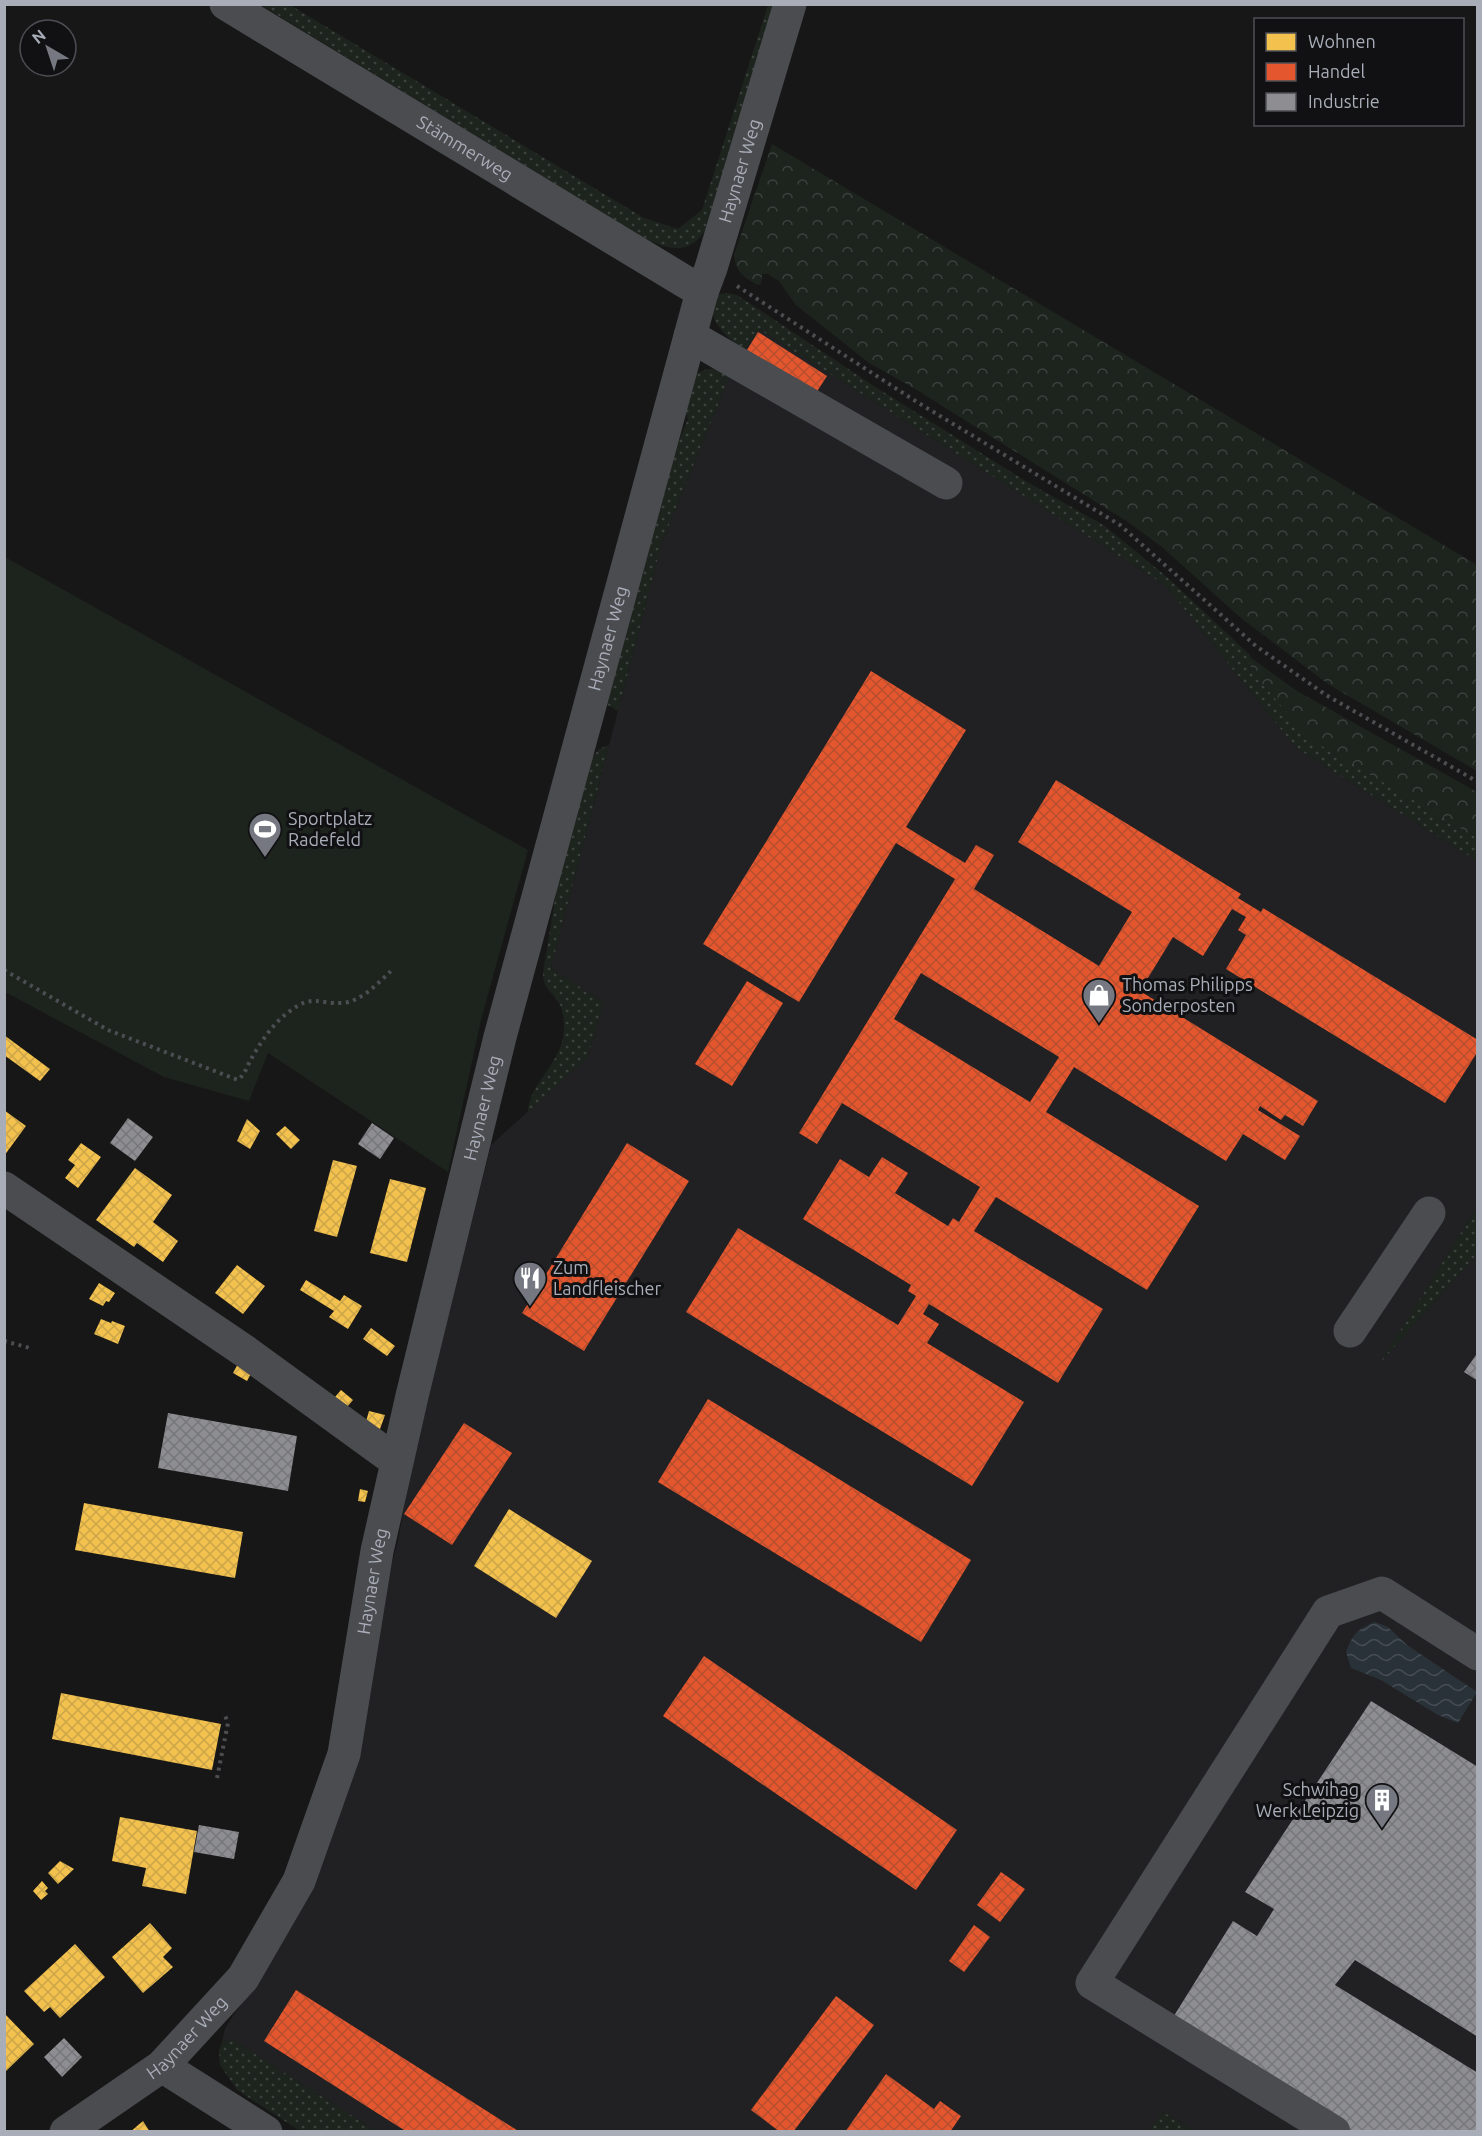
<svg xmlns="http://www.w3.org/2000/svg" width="1482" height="2136" viewBox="0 0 1482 2136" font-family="Ubuntu,sans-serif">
<defs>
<pattern id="grass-dots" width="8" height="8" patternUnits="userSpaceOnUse" patternTransform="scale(1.5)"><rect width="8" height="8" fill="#1d241e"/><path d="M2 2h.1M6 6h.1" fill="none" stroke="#3b413d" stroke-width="1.8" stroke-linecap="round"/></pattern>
<pattern id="forest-crowns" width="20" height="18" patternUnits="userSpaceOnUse" patternTransform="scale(1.5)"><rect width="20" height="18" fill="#1d241e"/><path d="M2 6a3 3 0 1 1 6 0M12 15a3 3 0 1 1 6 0" fill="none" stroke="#3b413d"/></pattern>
<pattern id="water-waves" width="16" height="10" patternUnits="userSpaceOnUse" patternTransform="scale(1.5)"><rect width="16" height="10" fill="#2a3239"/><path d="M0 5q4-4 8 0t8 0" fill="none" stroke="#464d54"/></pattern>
<pattern id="homes-cross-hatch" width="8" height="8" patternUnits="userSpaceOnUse" patternTransform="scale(1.5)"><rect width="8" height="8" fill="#f2c14e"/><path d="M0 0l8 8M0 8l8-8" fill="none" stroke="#cca549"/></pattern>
<pattern id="shops-cross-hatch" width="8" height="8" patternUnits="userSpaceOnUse" patternTransform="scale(1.5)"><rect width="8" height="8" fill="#e4572e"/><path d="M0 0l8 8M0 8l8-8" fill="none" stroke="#b84e30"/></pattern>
<pattern id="industry-cross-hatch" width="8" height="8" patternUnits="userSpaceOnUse" patternTransform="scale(1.5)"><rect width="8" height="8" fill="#8d8d92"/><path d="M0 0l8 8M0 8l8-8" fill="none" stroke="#76777b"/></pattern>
</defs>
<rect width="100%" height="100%" fill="#171717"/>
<path fill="#212123" d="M759,329L1165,585L1296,748L1477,861V1207L1383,1359L1477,1254V2131H1195L1163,2112L1148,2132L376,2131L233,2040L222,2042L225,2028L281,1945L398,1541L415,1448L491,1145L587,1058L604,1003L551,968L662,542L731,373Z"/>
<g fill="url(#grass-dots)">
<path d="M261,5H290L644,218L678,229L702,210L768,5H774L707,228C690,256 669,250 644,238Z"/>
<path d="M727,293L737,295L877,388L1029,483L1105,526L1168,578L1250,655L1251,671L1414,799L1477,838V861L1296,748L1165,585L759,329L745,351C733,342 711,326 713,308C713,304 717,298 719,294Z"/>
<path d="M716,368L731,373L662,542L618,711L606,704L671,460L688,419L684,407L694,375L704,370Z"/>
<path d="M609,745L551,968L604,1003L587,1058L528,1112C528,1086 559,1065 563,1037C565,1028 564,1013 560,1005C553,991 543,990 543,973L557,887L591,759L599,749Z"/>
<path d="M1477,1207V1254L1380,1363Z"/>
<path d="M233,2040L376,2131H300L237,2090L220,2065L219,2051L222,2042Z"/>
<path d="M1163,2112L1195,2131H1148Z"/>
</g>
<g fill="url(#forest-crowns)">
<path d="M772,144L1477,565V771L1328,684L1241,618L1162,547L1128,522L912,387L869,363L796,305L779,281L768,274H762L761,284L758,285C744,278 735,271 734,255Z"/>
<path d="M1250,657L1297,691L1477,792V838L1310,739L1251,671Z"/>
</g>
<path fill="#1d241e" d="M5,557L528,850L481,1020L448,1172L268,1053L249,1101L164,1077L5,992Z"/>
<path fill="url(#water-waves)" d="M1375,1622L1388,1627L1407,1645L1477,1692L1458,1723L1438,1715L1381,1680L1351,1668L1346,1652C1353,1634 1357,1629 1375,1622Z"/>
<g fill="url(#homes-cross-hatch)">
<path d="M4,1035L50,1069L40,1081L4,1055Z"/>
<path d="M4,1110L26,1126L4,1156Z"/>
<path d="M247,1119L260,1131L250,1149L237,1141Z"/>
<path d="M285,1126L300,1140L291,1149L276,1134Z"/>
<path d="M81,1143L101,1157L78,1188L65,1178L75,1165L68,1160Z"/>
<path d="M333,1160L357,1166L337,1237L314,1231Z"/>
<path d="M135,1168L172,1195L153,1222L178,1241L163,1262L137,1243L134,1247L96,1220Z"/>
<path d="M390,1179L426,1188L407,1262L370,1253Z"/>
<path d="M237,1265L265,1286L243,1314L215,1293Z"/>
<path d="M306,1280L340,1301L344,1295L362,1306L348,1329L329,1317L334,1311L300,1290Z"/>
<path d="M99,1283L115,1293L109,1302L106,1301L103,1306L89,1299Z"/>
<path d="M101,1319L111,1323L112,1321L125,1326L118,1344L94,1334Z"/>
<path d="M371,1328L395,1346L387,1356L363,1339Z"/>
<path d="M239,1362L253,1370L247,1381L233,1373Z"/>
<path d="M341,1390L353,1400L347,1407L335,1397Z"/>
<path d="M369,1411L385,1415L380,1429L365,1425Z"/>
<path d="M360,1489L368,1491L365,1502L358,1501Z"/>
<path d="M84,1503L243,1532L235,1578L75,1550Z"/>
<path d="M509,1509L592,1561L556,1618L474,1566Z"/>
<path d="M61,1693L221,1724L212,1770L52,1739Z"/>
<path d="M120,1817L197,1831L186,1894L142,1886L146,1868L112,1861Z"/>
<path d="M60,1861L74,1869L58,1884L48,1873Z"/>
<path d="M42,1881L48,1888L45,1891L48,1894L41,1900L33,1891Z"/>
<path d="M150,1923L172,1948L163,1957L173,1967L143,1993L112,1957Z"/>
<path d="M75,1944L105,1977L60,2018L50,2007L44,2012L24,1991Z"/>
<path d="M4,2013L34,2044L4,2073Z"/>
<path d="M143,2121L150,2132H130Z"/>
</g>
<g fill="url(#shops-cross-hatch)" fill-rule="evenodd">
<path d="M758,332L827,376L816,393L747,350Z"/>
<path d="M871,671L966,730L906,827L965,863L976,845L994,855L974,889L1099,966L1132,912L1018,842L1056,780L1241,894L1238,898L1261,912L1263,908L1478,1040V1051L1445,1103L1226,969L1246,935L1238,930L1246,917L1232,909L1203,956L1173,937L1140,991L1318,1101L1303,1126L1285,1115L1281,1120L1260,1106L1258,1110L1300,1136L1285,1160L1243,1134L1226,1161L1074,1067L1046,1112L1199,1206L1147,1290L996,1197L974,1231L1103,1309L1058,1383L929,1304L923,1314L939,1324L927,1343L1024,1402L972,1486L686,1312L738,1228L898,1325L916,1296L908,1291L911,1285L803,1219L840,1159L869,1177L882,1157L908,1173L895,1193L948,1226L953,1218L959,1222L980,1187L842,1103L817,1144L799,1133L955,879L896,843L799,1002L703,944ZM921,973L1059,1057L1030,1102L894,1019Z"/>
<path d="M747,981L783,1003L732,1086L695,1064Z"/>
<path d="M627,1143L689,1181L584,1351L522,1313Z"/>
<path d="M708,1399L971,1560L921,1642L658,1482Z"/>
<path d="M464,1423L512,1453L452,1545L404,1514Z"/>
<path d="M704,1656L957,1830L916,1890L663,1716Z"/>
<path d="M1001,1872L1025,1889L1000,1922L977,1905Z"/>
<path d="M974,1925L990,1937L964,1972L949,1961Z"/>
<path d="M296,1990L520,2132H407L264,2041Z"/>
<path d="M836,1996L874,2025L793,2132H780L751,2110Z"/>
<path d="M886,2074L934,2109L940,2101L961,2116L950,2132H845Z"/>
</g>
<g fill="url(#industry-cross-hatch)">
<path d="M128,1118L153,1137L135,1161L110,1143Z"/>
<path d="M372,1123L394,1138L380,1159L358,1144Z"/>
<path d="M1478,1352V1381L1464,1372Z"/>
<path d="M168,1413L297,1436L288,1491L158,1468Z"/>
<path d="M1371,1701L1478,1767V2037L1355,1960L1335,1985L1478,2073V2132H1352L1172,2019L1233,1921L1257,1936L1274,1909L1245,1892Z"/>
<path d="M199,1825L239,1832L234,1859L194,1852Z"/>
<path d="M64,2038L82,2057L62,2077L44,2057Z"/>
</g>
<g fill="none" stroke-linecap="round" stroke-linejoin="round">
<g stroke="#4d4e52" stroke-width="4" stroke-dasharray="3 4.5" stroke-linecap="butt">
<path d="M737,286L917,402L1120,525L1256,646L1326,695L1478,782"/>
<path d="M4,970L108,1030L238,1080C245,1074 246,1069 250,1061C260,1043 273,1023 290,1011C312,994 319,1004 342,1003C361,1002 378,983 391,971"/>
<path d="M4,1341L30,1348"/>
<path d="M217,1778L228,1723L224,1713"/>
</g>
<g stroke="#4b4c50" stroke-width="33">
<path id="s1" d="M226,4L702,292"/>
<path d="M690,336L946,483"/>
<path d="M4,1188L246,1352L396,1461"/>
<path d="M1350,1331L1429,1213"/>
<path d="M162,2066L266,2132"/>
<path id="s2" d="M66,2132L162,2066L243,1978L299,1881L344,1754L377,1551L412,1396L500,1037L702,292L711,268L790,4"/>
<path d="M1334,2132L1092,1983L1328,1612L1382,1593L1478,1654"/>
</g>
</g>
<defs>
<symbol id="stadium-pin" viewBox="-11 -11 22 30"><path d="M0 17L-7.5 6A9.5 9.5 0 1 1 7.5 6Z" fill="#757880" stroke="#111113"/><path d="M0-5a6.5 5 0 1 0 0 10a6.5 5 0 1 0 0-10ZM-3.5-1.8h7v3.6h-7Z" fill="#fff"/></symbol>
<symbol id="shop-pin" viewBox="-11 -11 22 30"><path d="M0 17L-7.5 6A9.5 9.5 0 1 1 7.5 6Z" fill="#757880" stroke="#111113"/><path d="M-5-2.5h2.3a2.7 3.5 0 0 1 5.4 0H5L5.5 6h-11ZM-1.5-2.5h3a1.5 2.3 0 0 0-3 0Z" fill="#fff"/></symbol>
<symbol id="restaurant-pin" viewBox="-11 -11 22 30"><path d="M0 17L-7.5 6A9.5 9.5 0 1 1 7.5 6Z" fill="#757880" stroke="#111113"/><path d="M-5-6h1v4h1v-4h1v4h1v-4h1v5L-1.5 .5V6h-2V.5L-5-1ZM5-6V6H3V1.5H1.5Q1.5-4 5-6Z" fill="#fff"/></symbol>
<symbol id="building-pin" viewBox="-11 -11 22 30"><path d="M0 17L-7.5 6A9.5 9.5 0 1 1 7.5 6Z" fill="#757880" stroke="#111113"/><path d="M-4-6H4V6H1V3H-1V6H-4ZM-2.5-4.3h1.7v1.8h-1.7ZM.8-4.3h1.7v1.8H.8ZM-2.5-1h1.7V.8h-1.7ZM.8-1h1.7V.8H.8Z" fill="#fff"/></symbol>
</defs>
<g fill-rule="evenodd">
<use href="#stadium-pin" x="246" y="810" width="38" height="52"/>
<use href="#shop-pin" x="1080" y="976" width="38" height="52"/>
<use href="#restaurant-pin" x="511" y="1259" width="38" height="52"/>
<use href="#building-pin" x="1363" y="1781" width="38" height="52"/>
</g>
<g text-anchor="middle" stroke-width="6" stroke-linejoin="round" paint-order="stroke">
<g font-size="18" fill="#a8adb8" stroke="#111113">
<text dy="6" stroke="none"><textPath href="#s1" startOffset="279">Stämmerweg</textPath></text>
<text dy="6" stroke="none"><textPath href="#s2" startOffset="2116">Haynaer Weg</textPath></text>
<text dy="6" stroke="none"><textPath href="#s2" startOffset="1630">Haynaer Weg</textPath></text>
<text dy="6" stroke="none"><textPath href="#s2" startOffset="1144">Haynaer Weg</textPath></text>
<text dy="6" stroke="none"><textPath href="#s2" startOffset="658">Haynaer Weg</textPath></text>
<text dy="6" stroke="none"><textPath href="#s2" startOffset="154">Haynaer Weg</textPath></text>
</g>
<g font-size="18" fill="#a8adb8" stroke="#111113" text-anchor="start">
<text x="288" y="825">Sportplatz<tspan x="288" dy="21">Radefeld</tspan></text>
<text x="1122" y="991">Thomas Philipps<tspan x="1122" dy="21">Sonderposten</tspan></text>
<text x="553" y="1274">Zum<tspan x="553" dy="21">Landfleischer</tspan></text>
<text x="1359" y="1796" text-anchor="end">Schwihag<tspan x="1359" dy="21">Werk Leipzig</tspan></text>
</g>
</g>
<rect width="1482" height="2136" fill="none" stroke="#a8adb8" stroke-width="12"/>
<rect x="1254" y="18" width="210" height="108" fill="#111113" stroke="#4d4f55" stroke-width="1.5"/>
<rect x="1266" y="33" width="30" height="18" fill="#f2c14e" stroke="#4d4f55" stroke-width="1.5"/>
<text x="1308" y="48" font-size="18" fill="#a8adb8">Wohnen</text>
<rect x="1266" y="63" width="30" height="18" fill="#e4572e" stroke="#4d4f55" stroke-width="1.5"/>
<text x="1308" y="78" font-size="18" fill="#a8adb8">Handel</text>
<rect x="1266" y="93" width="30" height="18" fill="#8d8d92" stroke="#4d4f55" stroke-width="1.5"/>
<text x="1308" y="108" font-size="18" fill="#a8adb8">Industrie</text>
<g transform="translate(48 48) rotate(321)"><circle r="28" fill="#111113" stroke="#4d4f55" stroke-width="1.5"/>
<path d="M0-4.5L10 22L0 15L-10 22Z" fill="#757880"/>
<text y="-9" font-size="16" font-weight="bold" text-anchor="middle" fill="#a8adb8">N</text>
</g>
</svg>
